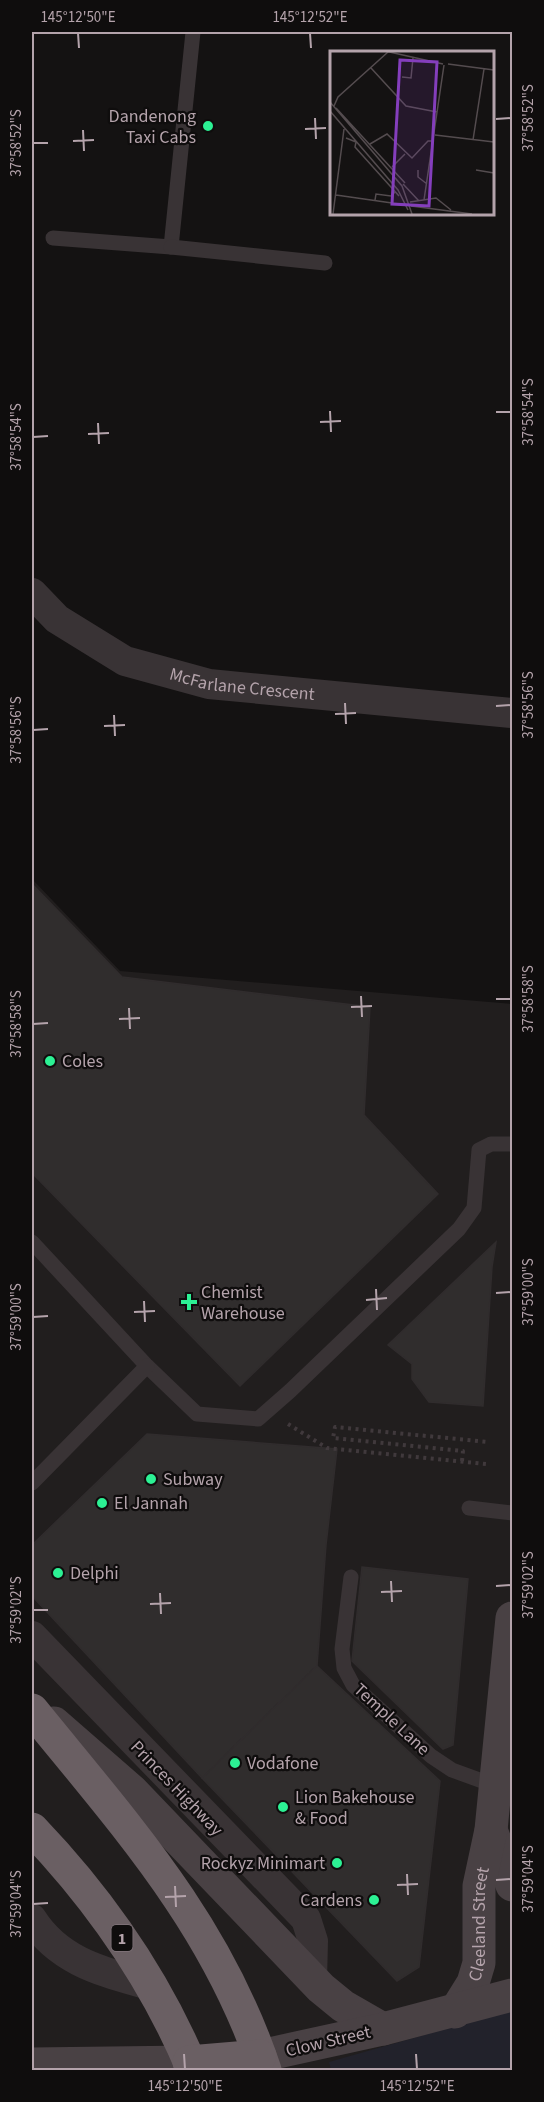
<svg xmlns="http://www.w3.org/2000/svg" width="544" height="2102" viewBox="0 0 544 2102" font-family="'Source Sans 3',sans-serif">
<rect width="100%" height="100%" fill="#141212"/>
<path fill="#211e1e" d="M32,879L120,971L512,1004V2070H32Z"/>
<path fill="#22222b" d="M512,2010V2070H331L329,2062Z"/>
<g fill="#302d2d" stroke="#302c2d" stroke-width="1.5">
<path d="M32,884L122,977L370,1007L364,1115L438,1194L240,1386L32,1173Z"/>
<path d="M496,1242L492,1267L483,1406L429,1402L412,1379V1364L388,1345Z"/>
<path d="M147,1434L337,1449L326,1545L317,1666L202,1778L32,1596V1545Z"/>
<path d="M362,1567L468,1579L453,1745L443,1749L352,1661Z"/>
<path d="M317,1666L440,1781L419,1967L397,1981L202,1778Z"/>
</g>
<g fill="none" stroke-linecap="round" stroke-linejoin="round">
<g stroke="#40393c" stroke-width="4" stroke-dasharray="3 4.5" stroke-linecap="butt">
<path d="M288,1424L327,1448L486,1464"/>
<path d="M462,1461L463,1451L333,1438L335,1427L488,1442"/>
</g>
<g stroke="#393335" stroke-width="15">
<path d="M53,238L171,247L193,32"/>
<path d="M171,247L325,263"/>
<path d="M32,1242L147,1366L197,1414L258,1419L290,1391L459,1229L474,1208L479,1150L491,1144H512"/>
<path d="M32,1483L147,1366"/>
<path d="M469,1508L512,1513"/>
<path d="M351,1577L342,1649L344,1668L353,1685L431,1756L452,1770L496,1786"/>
</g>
<g stroke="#393335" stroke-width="30">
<path id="s1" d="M32,593L57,619L125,661L209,684L512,713"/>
<path d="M32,1636L306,1919L313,1941L312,1980"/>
<path d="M32,1919C60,1963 105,1972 152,1986"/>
</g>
<g stroke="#494144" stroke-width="33">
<path d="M54,1723L132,1791L321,1988L343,2006L383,2029"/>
<path d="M491,1830L512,1885"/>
<path id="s2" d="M455,2012L473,1983L479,1963V1886L491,1830L512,1618"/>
<path d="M260,2056L383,2029L512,1995"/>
<path d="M32,2064L189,2062"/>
</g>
<g stroke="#6a5f63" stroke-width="33">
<path d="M32,1710C127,1827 216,1924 265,2070"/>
<path d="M32,1829C100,1900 155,1979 193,2070"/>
<path d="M189,2062L260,2056"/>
</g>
</g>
<path fill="none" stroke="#b4a3ab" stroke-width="2" d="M78,33L79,48M310,33L311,48M315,118L316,139M496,119L511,118M305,129L326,128M83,130L84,151M73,141L94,140M33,143H48M330,411L331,432M496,412H511M320,422L341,421M98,423L99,444M88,434L109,433M33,437L48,436M345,703L346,724M496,706L511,705M335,714L356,713M114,715L115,736M104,726L125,725M33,730L48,729M361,996L362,1017M496,999H511M351,1007L372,1006M129,1008L130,1029M119,1019L140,1018M33,1024L48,1023M376,1289L377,1310M496,1293L511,1292M366,1300L387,1298M144,1301L145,1322M134,1312L155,1311M33,1317L48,1316M391,1581L392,1602M496,1586L511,1585M381,1592L402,1591M160,1593L161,1614M150,1604L171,1603M33,1610H48M407,1874L408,1895M496,1880L511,1879M397,1885L418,1884M175,1886L176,1907M165,1897L186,1896M33,1904L48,1903M184,2054L185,2069M416,2054L417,2069"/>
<g fill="#2cf194" stroke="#0f0d0d" stroke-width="2">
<circle cx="208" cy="126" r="6"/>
<circle cx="50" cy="1061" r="6"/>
<path d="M186 1293h6v6h6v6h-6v6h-6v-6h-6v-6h6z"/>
<circle cx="151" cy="1479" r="6"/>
<circle cx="102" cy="1503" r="6"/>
<circle cx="58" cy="1573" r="6"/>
<circle cx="235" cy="1763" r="6"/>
<circle cx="283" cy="1807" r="6"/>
<circle cx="337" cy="1863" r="6"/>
<circle cx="374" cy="1900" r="6"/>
</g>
<g text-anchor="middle" stroke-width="4.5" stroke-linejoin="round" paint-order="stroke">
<rect fill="#0f0d0d" stroke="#82767c" stroke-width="1.5" x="111.5" y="1925" width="21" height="26" rx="4.5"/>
<g font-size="16" font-weight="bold" fill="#b4a3ab">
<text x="122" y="1944">1</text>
</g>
<g font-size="18" fill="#b4a3ab" stroke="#0f0d0d" text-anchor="start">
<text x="196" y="122" text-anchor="end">Dandenong<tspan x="196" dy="21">Taxi Cabs</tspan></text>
<text x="62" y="1067">Coles</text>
<text x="201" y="1298">Chemist<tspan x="201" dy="21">Warehouse</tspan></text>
<text x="163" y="1485">Subway</text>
<text x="114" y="1509">El Jannah</text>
<text x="70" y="1579">Delphi</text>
<text x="247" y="1769">Vodafone</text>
<text x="295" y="1803">Lion Bakehouse<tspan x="295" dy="21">&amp; Food</tspan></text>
<text x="325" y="1869" text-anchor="end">Rockyz Minimart</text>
<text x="362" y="1906" text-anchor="end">Cardens</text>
</g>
<g font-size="18" fill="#b4a3ab" stroke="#0f0d0d">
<text dy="6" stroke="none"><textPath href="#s1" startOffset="236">McFarlane Crescent</textPath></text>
<text transform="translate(392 1719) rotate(43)" y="6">Temple Lane</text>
<text transform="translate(177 1788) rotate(46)" y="6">Princes Highway</text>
<text dy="6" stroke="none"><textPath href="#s2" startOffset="94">Cleeland Street</textPath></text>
<text transform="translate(328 2041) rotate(-13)" y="6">Clow Street</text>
</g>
</g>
<g transform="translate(330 51)">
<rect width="164" height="164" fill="#141212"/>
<path fill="none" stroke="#544c4f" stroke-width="1.5" d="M55,0L113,13M118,13L164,19M41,17L76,55L107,61M72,26L81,27L83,7M0,51L72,135L82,163M4,55L8,46L58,1M6,57L75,132M0,60L68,139L78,159M105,84L164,91M16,87L26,91L25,96L69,145M143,89L154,18M40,93L57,83L82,107L98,90H104M62,116L75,103M88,119V126L97,133M146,119L164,122M73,133L89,150M6,144L76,154M45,149L46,143L61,145L65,141M94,149L114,14M80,151L106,147L121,159M81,155L142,163M3,163L14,78"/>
<path fill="#843ebc" fill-opacity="0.15" stroke="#843ebc" stroke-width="3" d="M70,9L107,11L99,155L62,153Z"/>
<rect width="164" height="164" fill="none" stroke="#b4a3ab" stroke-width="3"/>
</g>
<rect width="544" height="2102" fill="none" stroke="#0f0d0d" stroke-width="66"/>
<rect x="33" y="33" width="478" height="2036" fill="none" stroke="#b4a3ab" stroke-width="2"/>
<g font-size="15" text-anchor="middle" fill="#b4a3ab">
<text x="78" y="22">145°12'50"E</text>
<text x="310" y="22">145°12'52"E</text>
<text transform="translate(528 118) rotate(-90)" y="5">37°58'52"S</text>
<text transform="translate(16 143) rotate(-90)" y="5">37°58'52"S</text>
<text transform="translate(528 412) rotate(-90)" y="5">37°58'54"S</text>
<text transform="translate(16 437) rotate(-90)" y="5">37°58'54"S</text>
<text transform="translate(528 705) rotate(-90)" y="5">37°58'56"S</text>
<text transform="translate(16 730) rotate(-90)" y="5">37°58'56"S</text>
<text transform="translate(528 999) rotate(-90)" y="5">37°58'58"S</text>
<text transform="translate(16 1024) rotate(-90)" y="5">37°58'58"S</text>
<text transform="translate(528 1292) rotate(-90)" y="5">37°59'00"S</text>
<text transform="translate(16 1317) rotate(-90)" y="5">37°59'00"S</text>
<text transform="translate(528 1585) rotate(-90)" y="5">37°59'02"S</text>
<text transform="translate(16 1610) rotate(-90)" y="5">37°59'02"S</text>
<text transform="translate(528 1879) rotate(-90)" y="5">37°59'04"S</text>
<text transform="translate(16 1904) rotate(-90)" y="5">37°59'04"S</text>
<text x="185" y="2091">145°12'50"E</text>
<text x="417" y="2091">145°12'52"E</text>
</g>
</svg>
